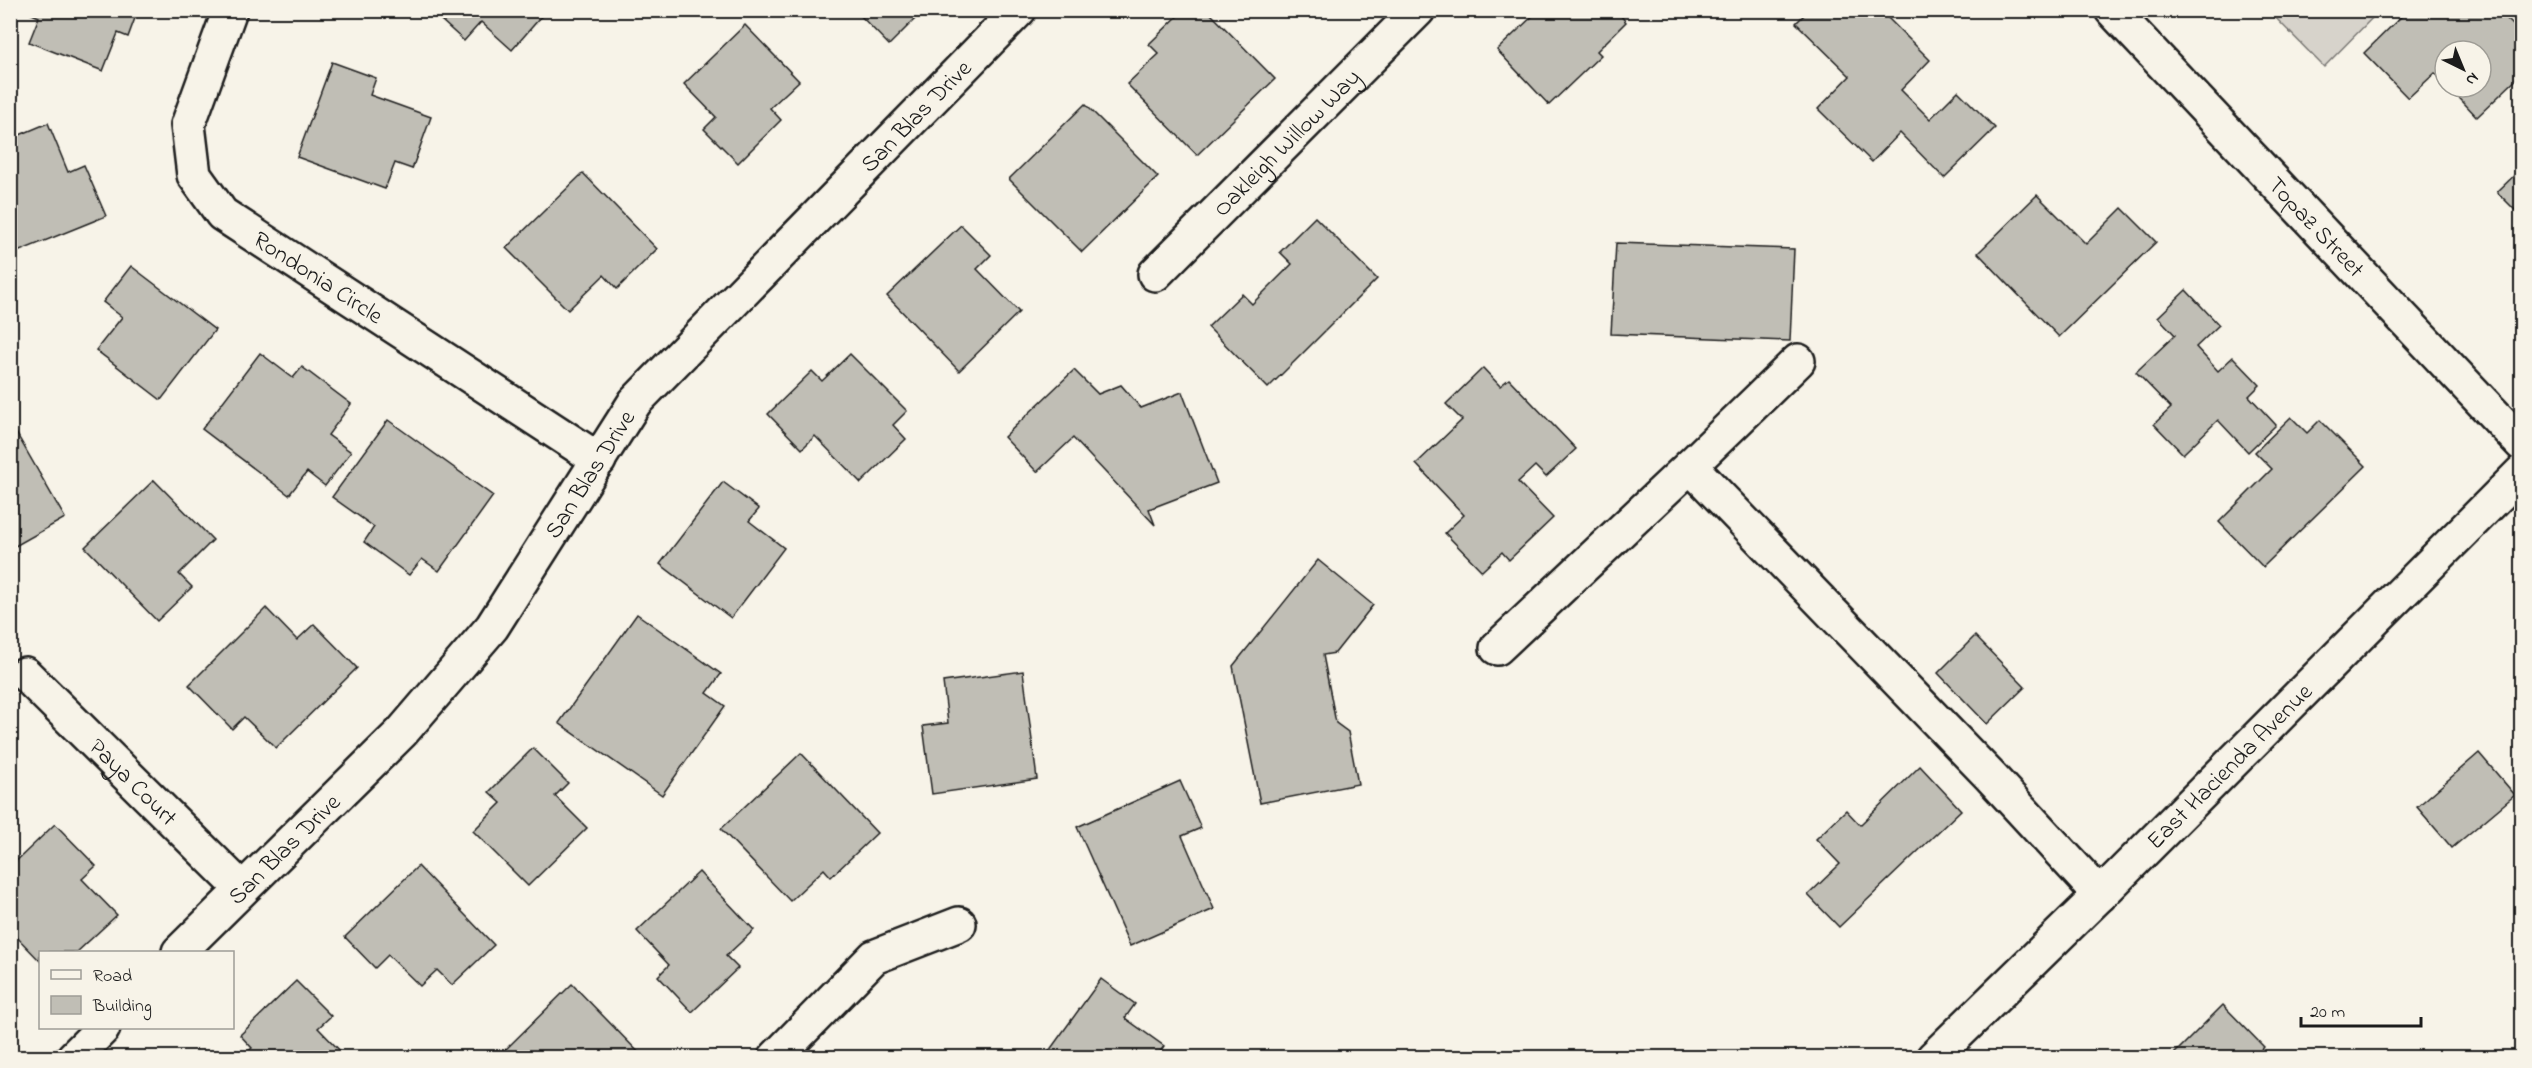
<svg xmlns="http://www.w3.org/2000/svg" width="2532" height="1068" viewBox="0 0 2532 1068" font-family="'Indie Flower',sans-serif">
<rect width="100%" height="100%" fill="#f7f3e8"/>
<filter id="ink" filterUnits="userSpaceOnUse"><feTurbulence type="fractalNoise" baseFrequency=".0167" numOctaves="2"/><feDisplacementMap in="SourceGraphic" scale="12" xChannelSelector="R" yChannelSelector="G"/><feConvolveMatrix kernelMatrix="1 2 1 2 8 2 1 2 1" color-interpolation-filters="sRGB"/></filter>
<g filter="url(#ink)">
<path fill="#d7d3cb" stroke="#7a7874" stroke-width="1.5" d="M2379,11L2324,67L2269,11L2379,10Z"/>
<g fill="#c0beb5" stroke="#1c1c1c" stroke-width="1.5">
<path d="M22,10H138L128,37L118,33L103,71L29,42L39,17Z"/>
<path d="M430,10H547L512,50L481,22L464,41Z"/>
<path d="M855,10H924L889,45Z"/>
<path d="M1184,10H1207L1275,79L1197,155L1127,84L1159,54L1149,44Z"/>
<path d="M1539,10H1616L1626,22L1597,51L1601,55L1549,105L1497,50Z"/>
<path d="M1809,10H1880L1930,60L1901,90L1930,119L1958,91L1995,128L1944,178L1900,133L1872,162L1818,109L1850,76L1796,23Z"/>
<path d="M2408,10H2498L2522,34V74L2477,117L2449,87H2481V51H2445V83L2435,73L2408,98L2364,53Z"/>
<path d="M745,25L799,81L770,108L781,120L738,163L704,129L716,117L684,84Z"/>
<path d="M332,62L376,78L370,95L431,117L412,169L395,163L385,189L297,157Z"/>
<path d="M1085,104L1158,177L1082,252L1009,179Z"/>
<path d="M48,123L68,172L84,165L106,216L10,255V139Z"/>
<path d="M2522,168V217L2497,192Z"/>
<path d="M583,173L657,249L617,289L604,275L568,310L506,248Z"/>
<path d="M2037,195L2086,244L2122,208L2156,242L2059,337L1978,253Z"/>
<path d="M1315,217L1377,279L1268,388L1208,327L1242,294L1252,304L1292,264L1280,252Z"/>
<path d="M961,225L991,255L977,269L1019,312L959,371L887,296Z"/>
<path d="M1616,243L1794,249L1790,341L1611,334Z"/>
<path d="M131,266L215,330L161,400L96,350L122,317L103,302Z"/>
<path d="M2186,290L2219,325L2196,347L2218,371L2233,357L2260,385L2249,396L2276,425L2248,452L2218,420L2183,454L2154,424L2171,408L2136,372L2175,335L2158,317Z"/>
<path d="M260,353L293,378L302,367L351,404L328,435L351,452L325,486L307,472L289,495L202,429Z"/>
<path d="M850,354L907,411L893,425L906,439L861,483L815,436L802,449L768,414L812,371L822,381Z"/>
<path d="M1483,368L1500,386L1509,379L1576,449L1546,477L1535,466L1518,482L1553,518L1509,560L1502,552L1482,571L1445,533L1464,515L1416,464L1462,420L1446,404Z"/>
<path d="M1074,370L1098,394L1121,385L1141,408L1182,392L1217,483L1149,509L1155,525L1073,438L1037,472L1004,437Z"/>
<path d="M2291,417L2307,433L2320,420L2366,466L2263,567L2219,522L2272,469L2255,452Z"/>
<path d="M388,420L493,496L439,571L422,559L409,575L364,542L374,527L332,497Z"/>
<path d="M10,422L65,518L10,549Z"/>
<path d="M154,480L213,540L179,574L192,587L157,621L85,547Z"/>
<path d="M723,482L759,509L749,521L784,548L731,618L660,564Z"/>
<path d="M1318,560L1373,605L1335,653L1323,655L1336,723L1348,732L1358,784L1260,803L1233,666Z"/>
<path d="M266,608L297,640L314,624L357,668L276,748L244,717L232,729L189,685Z"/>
<path d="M637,614L721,674L707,693L725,706L662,795L559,723Z"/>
<path d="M1975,636L2025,687L1987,724L1938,673Z"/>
<path d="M1023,671L1037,779L932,794L923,726L948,723L943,682Z"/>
<path d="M533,748L568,783L555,796L587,828L528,886L473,831L501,803L489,792Z"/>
<path d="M801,753L877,833L831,877L824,869L790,901L721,829Z"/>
<path d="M2479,753L2515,795L2452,848L2417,807Z"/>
<path d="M1920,766L1961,810L1839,927L1808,895L1840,864L1816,839L1846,810L1860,825Z"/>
<path d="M1180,781L1201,828L1182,836L1214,909L1130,946L1077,827Z"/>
<path d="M55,824L96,866L82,879L117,915L77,952H40V961L10,930V867Z"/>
<path d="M418,866L494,945L452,985L437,970L420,986L388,955L375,968L345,937Z"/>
<path d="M699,872L754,930L726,956L738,968L692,1012L658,976L669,965L637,931Z"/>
<path d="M1101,979L1135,1004L1125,1018L1164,1046L1156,1058H1044Z"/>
<path d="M296,981L331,1016L318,1028L347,1058H241L252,1048L240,1035Z"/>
<path d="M572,984L644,1058H497Z"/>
<path d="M2223,1005L2264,1047L2254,1058H2170Z"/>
</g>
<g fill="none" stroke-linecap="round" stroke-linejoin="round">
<defs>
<g id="minor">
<path id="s1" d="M230,10L188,125L194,175L222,214L599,460"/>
<path id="s2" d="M2112,10L2522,444"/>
<path id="s3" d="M1155,274L1418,10"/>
<path d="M1690,466L1798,361"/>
<path d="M1497,648L1690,466L1991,777L2100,895"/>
<path id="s4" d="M25,674L242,889"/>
<path id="s5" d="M179,952L402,732L492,627L635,402L1019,10"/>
<path d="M73,1058L103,1028"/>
<path d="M775,1058L874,957L959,924"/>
</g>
<g id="major">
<path id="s6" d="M1933,1058L2106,889L2522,472"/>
</g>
</defs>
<use href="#minor" stroke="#1c1c1c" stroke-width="38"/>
<use href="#major" stroke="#1c1c1c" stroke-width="38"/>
<use href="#minor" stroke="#f7f3e8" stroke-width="33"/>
<use href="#major" stroke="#f7f3e8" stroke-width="33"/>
</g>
</g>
<g text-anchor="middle" stroke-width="4.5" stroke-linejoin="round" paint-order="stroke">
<g font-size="24" fill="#1c1c1c" stroke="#f7f3e8">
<text dy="8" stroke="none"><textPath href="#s5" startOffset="1119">San Blas Drive</textPath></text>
<text dy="8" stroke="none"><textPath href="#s3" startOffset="186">Oakleigh Willow Way</textPath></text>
<text dy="8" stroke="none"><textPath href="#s2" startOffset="298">Topaz Street</textPath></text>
<text dy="8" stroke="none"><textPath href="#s1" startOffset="336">Rondonia Circle</textPath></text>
<text dy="8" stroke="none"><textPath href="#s5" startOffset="633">San Blas Drive</textPath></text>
<text dy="8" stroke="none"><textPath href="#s6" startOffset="416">East Hacienda Avenue</textPath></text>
<text dy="8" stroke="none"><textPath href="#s4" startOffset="153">Paya Court</textPath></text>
<text dy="8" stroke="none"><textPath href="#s5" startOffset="147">San Blas Drive</textPath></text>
</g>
</g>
<rect width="2532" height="1068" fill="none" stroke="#f7f3e8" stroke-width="36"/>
<rect x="18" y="18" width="2496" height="1032" fill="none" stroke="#1c1c1c" stroke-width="2" filter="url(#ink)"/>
<rect x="39" y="951" width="195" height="78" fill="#f7f3e8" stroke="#9f9d96" stroke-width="1.5"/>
<rect x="51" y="970" width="30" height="9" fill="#f7f3e8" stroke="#9f9d96" stroke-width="1.5"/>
<text x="93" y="981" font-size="18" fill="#1c1c1c">Road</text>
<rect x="51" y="996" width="30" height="18" fill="#c0beb5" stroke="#9f9d96" stroke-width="1.5"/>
<text x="93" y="1011" font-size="18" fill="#1c1c1c">Building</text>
<g transform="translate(2463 69) rotate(137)"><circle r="28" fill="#f7f3e8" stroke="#9f9d96" stroke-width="1.5"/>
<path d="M0-4.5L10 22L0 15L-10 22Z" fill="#1c1c1c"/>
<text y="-9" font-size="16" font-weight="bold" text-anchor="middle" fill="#1c1c1c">N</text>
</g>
<path d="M2301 1017v9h120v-9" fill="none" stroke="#1c1c1c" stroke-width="3"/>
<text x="2310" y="1017" font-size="18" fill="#1c1c1c" stroke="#f7f3e8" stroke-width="4.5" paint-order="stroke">20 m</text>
</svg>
